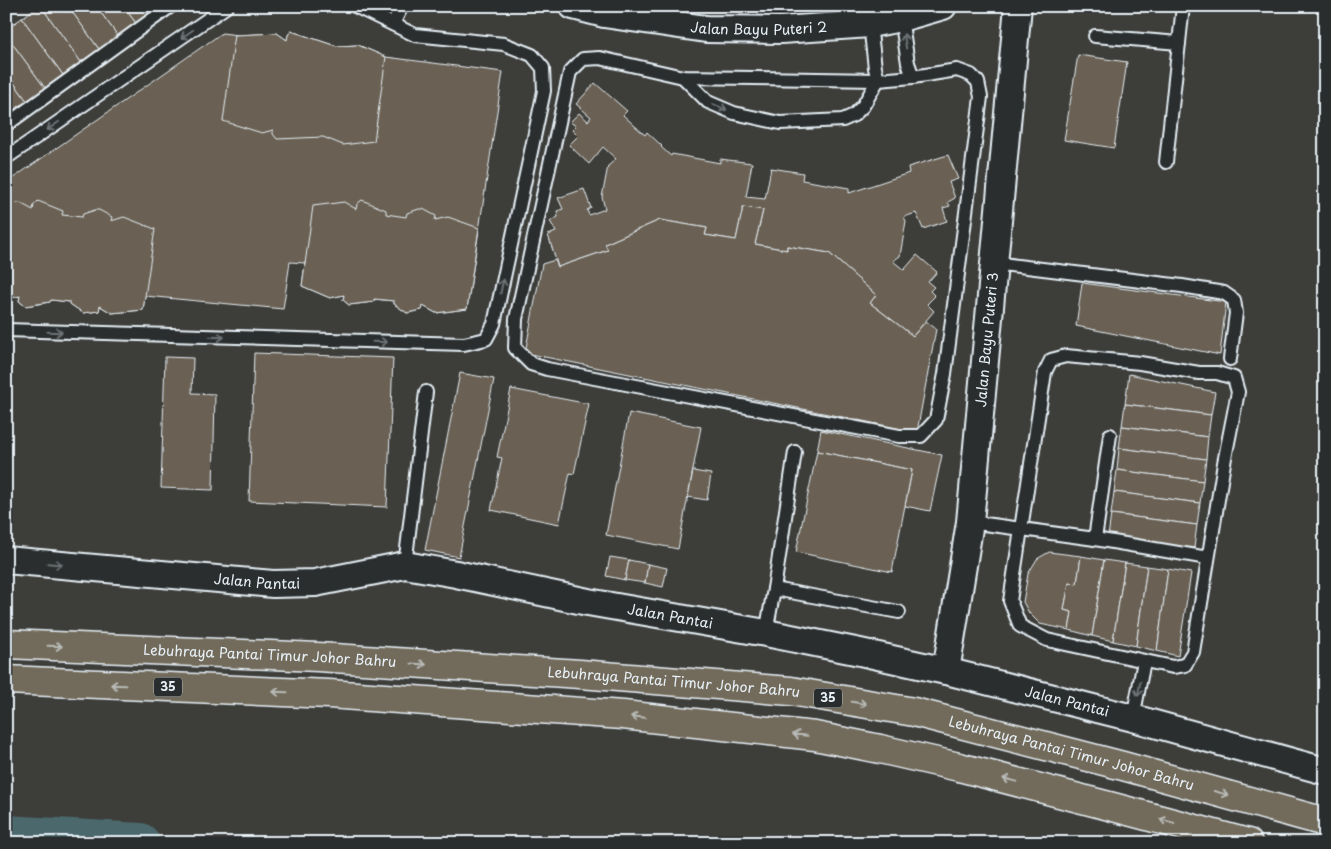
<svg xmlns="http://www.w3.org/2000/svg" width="1331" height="849" viewBox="0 0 1331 849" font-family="'Playpen Sans',sans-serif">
<rect width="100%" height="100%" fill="#3d3d39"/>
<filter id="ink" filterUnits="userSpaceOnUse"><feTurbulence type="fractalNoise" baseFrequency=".02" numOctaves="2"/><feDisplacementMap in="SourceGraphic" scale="10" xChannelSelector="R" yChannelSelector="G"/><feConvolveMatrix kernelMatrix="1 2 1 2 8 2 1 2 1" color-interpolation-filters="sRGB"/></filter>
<g filter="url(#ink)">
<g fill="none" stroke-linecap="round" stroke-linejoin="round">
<path stroke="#4b696d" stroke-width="40" d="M6,835L140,843"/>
</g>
<g fill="#6a6152" stroke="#e8f1f8">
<path d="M38,6H41L81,62L63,75L22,18Z"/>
<path d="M41,6H68L99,49L81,62Z"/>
<path d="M68,6H96L118,36L99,49Z"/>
<path d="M96,6H123L136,23L118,36Z"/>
<path d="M123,6H151L154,10L136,23Z"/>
<path d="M22,18L63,75L45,88L6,35V29Z"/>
<path d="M291,31L336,46L358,45L386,57L503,72L467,309L436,313L423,306L422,310L407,313L394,304V301L374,299V302L349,305L343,300L344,295L330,298L302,286L305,263L290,262L283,309L145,296L143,310L112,313L100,306L99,311L83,313L70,304V302L51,300L50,302L25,306L19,301L20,296L6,299V183L222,33L238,35L277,33L287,40L288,35Z"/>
<path d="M291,31L336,46L358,45L386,57L374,141L343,145L323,137L277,139L273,134V130L262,133L223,121L235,35L277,33L287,40L288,35Z"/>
<path d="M6,35L45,88L27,101L6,72Z"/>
<path d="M1078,55L1127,62L1114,148L1064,140Z"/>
<path d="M6,72L27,101L9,114L6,110Z"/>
<path d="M595,83L627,111L623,115L645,135L647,132L662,146L661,147L671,156L672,154L720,163V159L752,163L746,197L765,199L771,168L803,173L802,180L849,188V193L909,173L908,167L948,155L958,179L949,182L955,198L948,202L950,206L943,208L947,221L923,229L916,213L904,217L906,221L900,256L893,261L904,270L917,255L937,272L928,282L934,287L930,291L935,296L927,304L934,311L913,336L870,303L876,295L829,253L787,246V250L755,244L763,210L743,207L736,240L705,235L707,228L660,220L605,244L608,250L558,267L548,235L556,232L550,221L558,217L557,211L563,209L558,198L584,189L591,208L587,210L589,215L605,209L602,197L608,166L616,159L603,147L589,164L569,145L578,136L572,130L576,126L570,122L579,113L588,121L591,117L576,104Z"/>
<path d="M362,200L386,210V214L406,217L407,213L419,209H423L436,216L435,220L448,217L479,228L467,309L436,313L423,306L422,310L407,313L394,304V301L374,299V302L349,305L343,300L344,295L330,298L302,286L313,206L344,202L356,209L357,204Z"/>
<path d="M38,201L63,211L62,215L82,217L83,214L95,210H99L112,217L111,221L124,217L155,229L143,310L112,313L100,306L99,311L83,313L70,304V302L51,300L50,302L25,306L19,301L20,296L6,299V204L20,203L33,210L34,205Z"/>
<path d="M743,207L763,210L755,244L787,250V246L829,253L876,295L870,303L913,336L926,321L936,329L917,432L525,353L542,264L555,260L558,267L608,250L605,244L660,220L707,228L705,235L736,240Z"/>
<path d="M1082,283L1226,302L1220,355L1076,326Z"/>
<path d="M254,353L393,358L387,507L249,501Z"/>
<path d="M165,357L193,358L192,393L215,394L213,490L161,488Z"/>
<path d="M460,373L494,379L459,557L425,550Z"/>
<path d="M1129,374L1215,392L1211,415L1125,404Z"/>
<path d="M511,389L589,404L574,474L570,473L559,524L491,510L502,458L497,457Z"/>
<path d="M1125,404L1211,415L1208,437L1122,426Z"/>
<path d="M629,413L701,427L678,549L606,535Z"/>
<path d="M1122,426L1208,437L1206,459L1119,448Z"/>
<path d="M821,430L942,455L930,511L905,506L912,470L817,451Z"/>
<path d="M1119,448L1206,459L1203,481L1117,470Z"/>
<path d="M817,451L912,470L892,572L796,552Z"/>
<path d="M1117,470L1203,481L1200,503L1114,492Z"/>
<path d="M693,471L711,474L707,500L688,497Z"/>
<path d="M1114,492L1200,503L1197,525L1111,514Z"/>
<path d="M1111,514L1197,525L1194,548L1108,537Z"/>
<path d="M1049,552L1081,556L1077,584L1069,583L1064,610L1072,612L1069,630L1040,624L1029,613L1023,602L1028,574L1037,559Z"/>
<path d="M1081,556L1104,560L1092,636L1069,630L1072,612L1064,610L1069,583L1077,584Z"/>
<path d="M610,557L629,560L625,580L606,576Z"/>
<path d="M629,560L648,564L645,583L625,580Z"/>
<path d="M1104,560L1125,563L1113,641L1092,636Z"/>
<path d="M1125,563L1147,566L1136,646L1113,641Z"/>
<path d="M648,564L667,568L663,587L645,583Z"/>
<path d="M1147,566L1168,569L1157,651L1136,646Z"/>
<path d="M1168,569L1191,573L1178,656L1157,651Z"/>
</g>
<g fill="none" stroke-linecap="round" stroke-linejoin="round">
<defs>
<g id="service">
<path d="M901,18L908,63L913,77"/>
<path d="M393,24L402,6"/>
<path d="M1095,36L1179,43"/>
<path d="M600,58L683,77L878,80L913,77L957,70L971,75L978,82L981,97L945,374L936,420L921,436H899L547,369L531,364L515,348L516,319L570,72L583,59Z"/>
<path d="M683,77L708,102L734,113L780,123L843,120L854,115L863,106L878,80L875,68L870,24"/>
<path d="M6,125L171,6"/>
<path d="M6,158L227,6"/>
<path d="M1166,162L1183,6"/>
<path d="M994,263L1182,286L1224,293L1234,300L1236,313L1230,359"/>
<path d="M6,330L464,344L486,339L494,324L544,91L543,68L532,55L504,44L415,35L355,6"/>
<path d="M1066,356L1140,363L1199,373H1217L1234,378L1238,392L1224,463L1193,652L1185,665L1173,667L1047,640L1020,626L1010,601L1045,372L1051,360Z"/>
<path d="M970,522L1095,539L1110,435"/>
<path d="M1095,539L1208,558"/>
<path d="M405,565L426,392"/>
<path d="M774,589L899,612"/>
<path d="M766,633L774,589L795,452"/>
<path d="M1133,718L1144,661"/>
</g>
<g id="minor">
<path id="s1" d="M573,6L604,14L706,29L781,30L870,24L901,18L943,6"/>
<path id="s2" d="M6,560L273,584L315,583L405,565L456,574L588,602L766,633L860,652L946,671L1133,718L1325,771"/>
<path id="s3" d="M946,671L970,522L1018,6"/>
</g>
<g id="trunk">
<path id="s4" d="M6,644L318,657L580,674L791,691L914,712L1123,766L1325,822"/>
<path d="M6,680L329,694L623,715L815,736L880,749L959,767L1113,807L1248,843"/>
</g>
</defs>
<use href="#service" stroke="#e8f1f8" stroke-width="16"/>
<use href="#minor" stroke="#e8f1f8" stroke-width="30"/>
<use href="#trunk" stroke="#e8f1f8" stroke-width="31"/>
<use href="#service" stroke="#2a2d2e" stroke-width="12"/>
<use href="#minor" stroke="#2a2d2e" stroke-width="26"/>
<use href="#trunk" stroke="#726b5a" stroke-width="28"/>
</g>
<defs><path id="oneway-shaft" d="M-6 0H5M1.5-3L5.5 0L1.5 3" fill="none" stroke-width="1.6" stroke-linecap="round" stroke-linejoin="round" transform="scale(1.25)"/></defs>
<g stroke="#6c7275">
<use href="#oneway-shaft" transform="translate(187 34) rotate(145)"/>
<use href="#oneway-shaft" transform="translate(905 41) rotate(-99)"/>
<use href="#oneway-shaft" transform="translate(720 107) rotate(23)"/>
<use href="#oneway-shaft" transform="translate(53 126) rotate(145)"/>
<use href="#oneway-shaft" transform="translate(502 286) rotate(-78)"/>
<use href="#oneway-shaft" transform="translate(55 332) rotate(2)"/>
<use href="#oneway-shaft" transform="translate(217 337) rotate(2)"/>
<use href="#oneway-shaft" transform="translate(380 342) rotate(2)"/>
<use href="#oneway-shaft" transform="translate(55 564) rotate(5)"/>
<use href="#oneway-shaft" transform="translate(1139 689) rotate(101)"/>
</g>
<g stroke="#b9bbb9">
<use href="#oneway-shaft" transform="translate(55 646) rotate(2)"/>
<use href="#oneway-shaft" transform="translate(419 664) rotate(4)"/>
<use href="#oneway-shaft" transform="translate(118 685) rotate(-178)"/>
<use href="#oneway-shaft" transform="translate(280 692) rotate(-178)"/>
<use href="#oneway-shaft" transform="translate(859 703) rotate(10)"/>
<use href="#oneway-shaft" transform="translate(638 717) rotate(-174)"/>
<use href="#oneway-shaft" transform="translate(800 735) rotate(-174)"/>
<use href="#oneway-shaft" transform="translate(1010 780) rotate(-166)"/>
<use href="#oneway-shaft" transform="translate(1221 793) rotate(15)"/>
<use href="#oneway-shaft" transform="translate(1167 821) rotate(-165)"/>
</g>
</g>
<g text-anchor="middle" stroke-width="4.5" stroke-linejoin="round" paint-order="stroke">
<g fill="#2a2d2e" stroke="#afb6bb" stroke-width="1">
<rect x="154" y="677.5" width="28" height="19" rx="4"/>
<rect x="814" y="688.5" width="28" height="19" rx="4"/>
</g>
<g font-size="12" font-weight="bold" fill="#e8f1f8">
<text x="168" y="691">35</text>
<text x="828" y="702">35</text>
</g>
<g font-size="14" fill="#e8f1f8" stroke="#2a2d2e">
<text dy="5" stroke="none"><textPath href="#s1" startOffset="188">Jalan Bayu Puteri 2</textPath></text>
<text dy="5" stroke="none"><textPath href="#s3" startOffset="334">Jalan Bayu Puteri 3</textPath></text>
<text dy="5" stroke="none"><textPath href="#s2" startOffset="252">Jalan Pantai</textPath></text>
<text dy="5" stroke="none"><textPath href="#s2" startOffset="672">Jalan Pantai</textPath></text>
<text dy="5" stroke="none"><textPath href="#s4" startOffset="264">Lebuhraya Pantai Timur Johor Bahru</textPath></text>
<text dy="5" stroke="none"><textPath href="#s4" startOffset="669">Lebuhraya Pantai Timur Johor Bahru</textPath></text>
<text dy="5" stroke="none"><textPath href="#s2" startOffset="1078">Jalan Pantai</textPath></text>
<text dy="5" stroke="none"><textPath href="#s4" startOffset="1074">Lebuhraya Pantai Timur Johor Bahru</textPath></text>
</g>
</g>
<rect width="1331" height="849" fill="none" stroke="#2a2d2e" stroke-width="25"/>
<rect x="12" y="12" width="1306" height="824" fill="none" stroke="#e8f1f8" stroke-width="2" filter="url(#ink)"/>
</svg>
